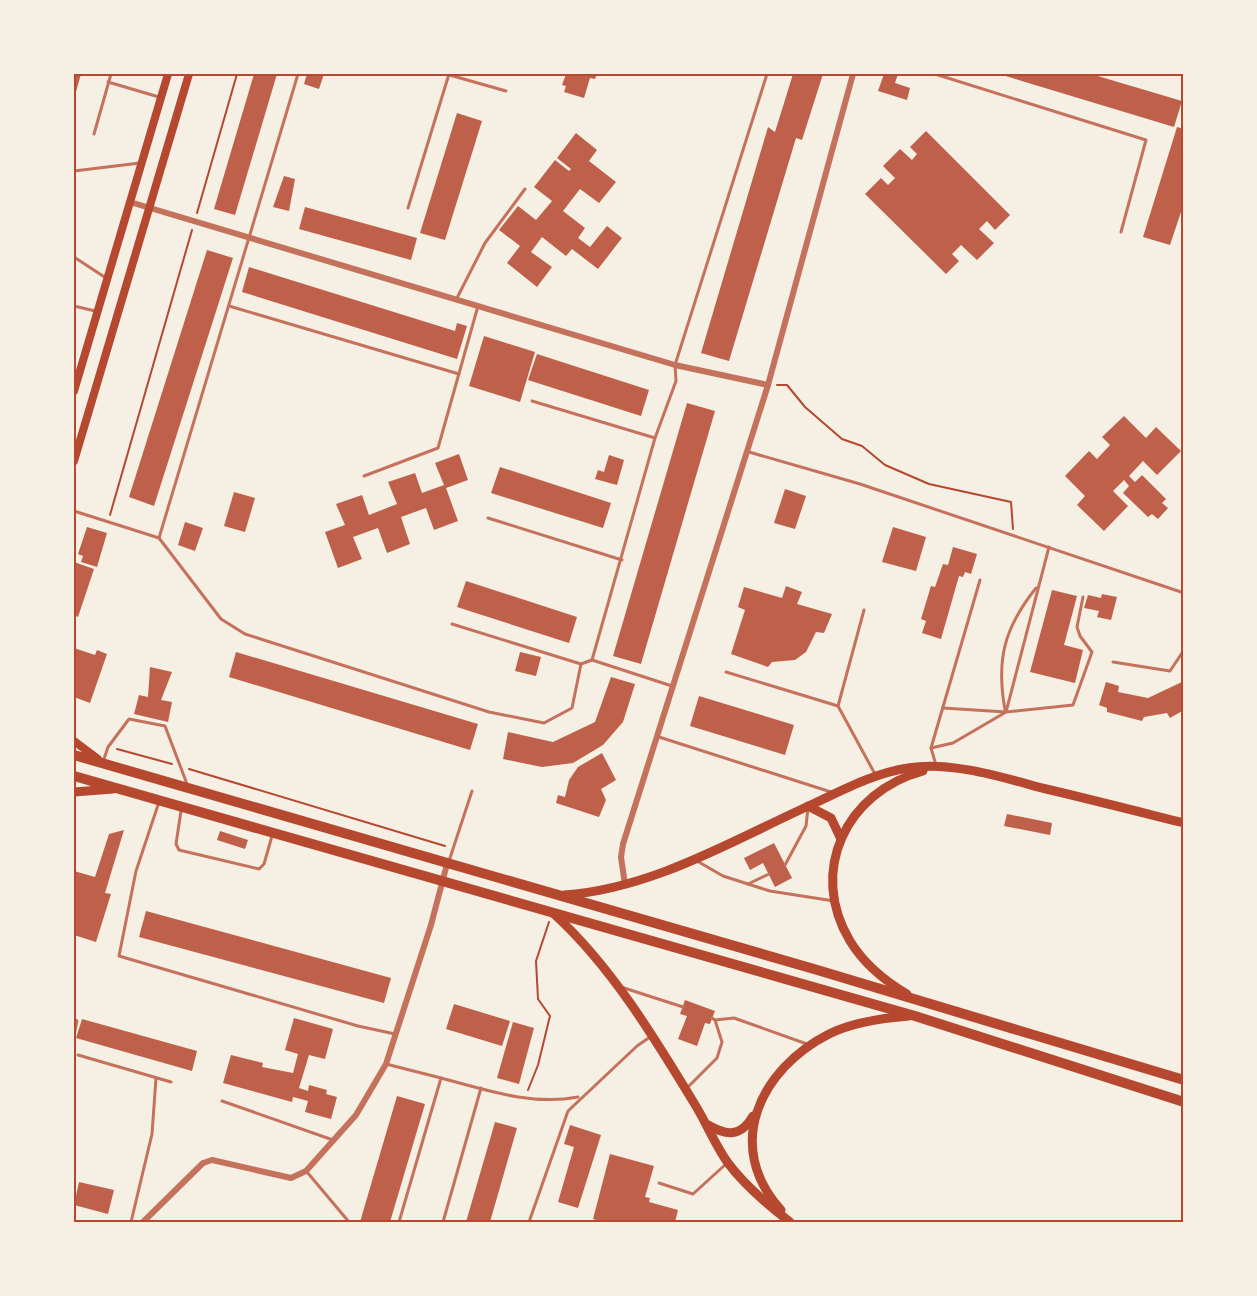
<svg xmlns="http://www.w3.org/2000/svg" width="1257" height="1296" viewBox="0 0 1257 1296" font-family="'Fira Sans',sans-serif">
<rect width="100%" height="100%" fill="#f6efe4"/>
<g fill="#bf614a">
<path d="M74,74H81L74,99Z"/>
<path d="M254,74H277L235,215L214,209Z"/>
<path d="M307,74H324L319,89L304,84Z"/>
<path d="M566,74H597L595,79L590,78L584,98L564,92L566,86L562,85Z"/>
<path d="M793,74H823L802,140L796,138L729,361L701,353L768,127L775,132Z"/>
<path d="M884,74H898L895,83L910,88L907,100L878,91Z"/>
<path d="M999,74H1091L1182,101L1174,127Z"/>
<path d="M457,113L482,121L445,240L420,233Z"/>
<path d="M1177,127L1184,129V203L1170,245L1143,237Z"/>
<path d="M926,131L1010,215L995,230L987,221L979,229L994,243L977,260L961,245L952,254L959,261L946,274L865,194L881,178L888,185L895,178L883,166L900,149L912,160L917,154L910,147Z"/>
<path d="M576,133L597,150L589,161L616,182L599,203L580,189L563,211L585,228L578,238L590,247L607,226L622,238L598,269L572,249L566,256L542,237L531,252L552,267L537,287L507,263L520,246L499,230L518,206L536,220L552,201L534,187L555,160L569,171L571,169L557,158Z"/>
<path d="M284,176L295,179L289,211L273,207Z"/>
<path d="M305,207L417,238L411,260L299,229Z"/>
<path d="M207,250L233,258L154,506L129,497Z"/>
<path d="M249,267L455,331L457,323L467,326L457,359L242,292Z"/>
<path d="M484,336L535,352L520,402L469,386Z"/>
<path d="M537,354L649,390L641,416L528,380Z"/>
<path d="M687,403L715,411L641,664L613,656Z"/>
<path d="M1124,416L1146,438L1156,427L1181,451L1157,475L1143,461L1129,476L1135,482L1142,475L1166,499L1162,503L1168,508L1158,519L1152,514L1148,517L1123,493L1129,486L1124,480L1113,491L1128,506L1104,531L1077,505L1085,496L1065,476L1089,451L1097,459L1110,445L1102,437Z"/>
<path d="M459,454L468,480L446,488L458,521L434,530L426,508L401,517L410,544L387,553L378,528L353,537L362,559L338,568L325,532L345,525L336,504L362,495L369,515L397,504L388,482L415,473L422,493L444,485L435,463Z"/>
<path d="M609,455L624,460L617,485L595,479L598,470L604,472Z"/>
<path d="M500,467L611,503L603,528L491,493Z"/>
<path d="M785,489L806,496L795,529L774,523Z"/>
<path d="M234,492L255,498L245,532L224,526Z"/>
<path d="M185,522L203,528L195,551L178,545Z"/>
<path d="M87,527L107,533L97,567L81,562L83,556L78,554Z"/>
<path d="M893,527L926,537L916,571L882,562Z"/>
<path d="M953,547L977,554L971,574L965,572L963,577L959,576L941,639L922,633L926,621L921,619L931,586L935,587L943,564L948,565Z"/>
<path d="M74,562L94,569L78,617L74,615Z"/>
<path d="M466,581L577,617L569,643L457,607Z"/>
<path d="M786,586L802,592L797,604L832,614L824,633L816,632L806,652L795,660L772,662L768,667L731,654L745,610L738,607L744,587L782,598Z"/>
<path d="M1052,590L1077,596L1064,645L1083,650L1075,683L1030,672Z"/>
<path d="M1102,594L1117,597L1111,620L1097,617L1099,611L1084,608L1088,595L1101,598Z"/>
<path d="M74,648L95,655L97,650L107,654L90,703L74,697Z"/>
<path d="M236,652L478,724L470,750L229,677Z"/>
<path d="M520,652L541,657L536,676L515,671Z"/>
<path d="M150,667L172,672L161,700L172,702L168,722L134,714L139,695L148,697Z"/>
<path d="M611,677L635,684L623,722L603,745L573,763L542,767L503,759L508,732L553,742L595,722Z"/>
<path d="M1184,681V710L1170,718L1167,713L1144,717L1142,721L1107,712V708L1099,705L1106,682L1119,686L1118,692L1148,698Z"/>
<path d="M699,696L794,725L785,755L690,726Z"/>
<path d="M602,753L616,780L601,789L606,800L599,817L556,803L558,795L565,797L569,780L578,767Z"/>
<path d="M1007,814L1052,823L1050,835L1004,826Z"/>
<path d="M124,830L105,893L111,894L96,942L74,935V871L95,877L109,834Z"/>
<path d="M220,831L248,840L245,849L217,840Z"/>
<path d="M774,843L792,878L775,887L763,863L750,870L744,858Z"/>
<path d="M146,911L391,978L384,1003L139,937Z"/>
<path d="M685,1000L715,1011L710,1024L705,1023L697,1046L678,1039L687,1016L680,1014Z"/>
<path d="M454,1004L510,1021L502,1046L446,1029Z"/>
<path d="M294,1018L333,1029L325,1059L309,1055L299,1088L308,1091L309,1085L327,1090L326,1094L337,1097L331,1119L305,1112L308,1101L293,1097L292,1102L223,1083L231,1055L263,1063L262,1067L293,1073L298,1054L285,1050Z"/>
<path d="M82,1019L197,1051L192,1071L76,1038Z"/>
<path d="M513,1022L534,1028L519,1084L497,1078Z"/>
<path d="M397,1096L425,1104L390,1222H360Z"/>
<path d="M495,1122L517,1128L490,1222H466Z"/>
<path d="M570,1125L601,1135L578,1208L558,1202L574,1147L564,1144Z"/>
<path d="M610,1154L654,1166L645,1197L650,1198L649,1202L678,1210L675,1222H602L593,1219Z"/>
<path d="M79,1182L114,1190L108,1214L74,1205Z"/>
</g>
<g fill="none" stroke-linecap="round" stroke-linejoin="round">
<g stroke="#b5482f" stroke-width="2">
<path d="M197,213L237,74"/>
<path d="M777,385H787L805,407L842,439L862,446L885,465L929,484L1011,502L1013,529"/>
<path d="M110,515L192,230"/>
<path d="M117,749L172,764"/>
<path d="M189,769L445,846"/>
<path d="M528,1090L538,1065L550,1016L538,999L536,961L549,922"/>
</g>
<g stroke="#c5725c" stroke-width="3">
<path d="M446,74L506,91"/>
<path d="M935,74L1146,140L1121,232"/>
<path d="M108,82L159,97"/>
<path d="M94,134L111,74"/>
<path d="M74,171L140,163"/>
<path d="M408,208L449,74"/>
<path d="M74,257L106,278"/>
<path d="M457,298L485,243L525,189"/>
<path d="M74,306L95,311"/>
<path d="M229,306L459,374"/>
<path d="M532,401L655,438"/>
<path d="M749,452L860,484L1184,593"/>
<path d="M364,476L438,448L478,306"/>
<path d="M74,511L159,538L221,619L245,634L489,712L544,723L572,708L581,664"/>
<path d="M488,518L622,560"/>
<path d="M159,538L298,74"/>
<path d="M864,610L838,706L875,774"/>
<path d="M452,624L581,664L592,660"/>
<path d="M1113,662L1170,671L1184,650"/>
<path d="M726,672L838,706"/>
<path d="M672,686L592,660L655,438L676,381L675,365L767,74"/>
<path d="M943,708L1006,712L1073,705L1092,652L1080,636L1077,627L1083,597"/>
<path d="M1005,710C996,660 1004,628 1036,588"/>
<path d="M659,737L831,792"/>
<path d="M931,748L953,743L1006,712L1049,547"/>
<path d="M103,762L108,747L129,719L165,726L187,784"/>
<path d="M936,765L931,748L980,580"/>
<path d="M159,802L136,871L119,956L358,1026L395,1034"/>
<path d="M181,811L176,844L179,850L259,869L264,864L272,836"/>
<path d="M449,861L472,791"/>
<path d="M697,861L723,876L748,884L769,874"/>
<path d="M785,865L806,826L808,808"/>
<path d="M748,884L770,891L834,901"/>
<path d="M621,987L683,1007"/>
<path d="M712,1018L715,1020L734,1018L807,1044"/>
<path d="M74,1019L77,1021L74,1035"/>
<path d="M78,1055L171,1082"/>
<path d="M386,1064L441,1078L399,1222"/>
<path d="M441,1078C486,1090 532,1106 578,1097"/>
<path d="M687,1088L717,1058L722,1042L715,1020"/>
<path d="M222,1101L333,1140"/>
<path d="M307,1172L349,1222"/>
<path d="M659,1183L693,1194L726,1164"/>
<path d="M131,1222L152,1134L156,1078"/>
<path d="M443,1222L481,1088"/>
<path d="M529,1222L568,1111L637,1046L650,1037"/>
</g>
<g stroke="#c5725c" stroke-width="6">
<path d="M130,202L675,365L768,385"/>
<path d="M625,885L621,857L623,844L768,385L853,74"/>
<path d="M143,1222L203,1163L212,1160L291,1178L306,1171L356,1115L386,1064L431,925L447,864"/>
</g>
<g stroke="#b5482f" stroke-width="8">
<path d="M74,391L168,74"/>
<path d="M74,461L189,74"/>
<path d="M74,741L98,759"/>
</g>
<g stroke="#b5482f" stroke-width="9">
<path d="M74,792L113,789"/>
<path d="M808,806L831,818L841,839"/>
<path d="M564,895C653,889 735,839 815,803C845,789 875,773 908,768C951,761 1001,777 1042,788C1089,799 1136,811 1184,823"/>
<path d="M554,914C611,966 654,1037 694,1103C706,1122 715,1145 728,1163C745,1186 768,1205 790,1222"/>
<path d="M907,994C885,981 864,964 850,941C808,871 846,792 923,771"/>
<path d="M708,1125C727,1136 741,1137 753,1116"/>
<path d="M781,1210C723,1146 760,1069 829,1034C853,1022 883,1018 909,1016"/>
</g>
<g stroke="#b5482f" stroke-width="10">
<path d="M74,755L814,969L1184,1080"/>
<path d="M74,776L915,1016L1184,1102"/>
</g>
</g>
<rect width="1257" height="1296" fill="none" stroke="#f6efe4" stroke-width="150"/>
<rect x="75" y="75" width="1107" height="1146" fill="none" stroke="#b5482f" stroke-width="2"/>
</svg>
